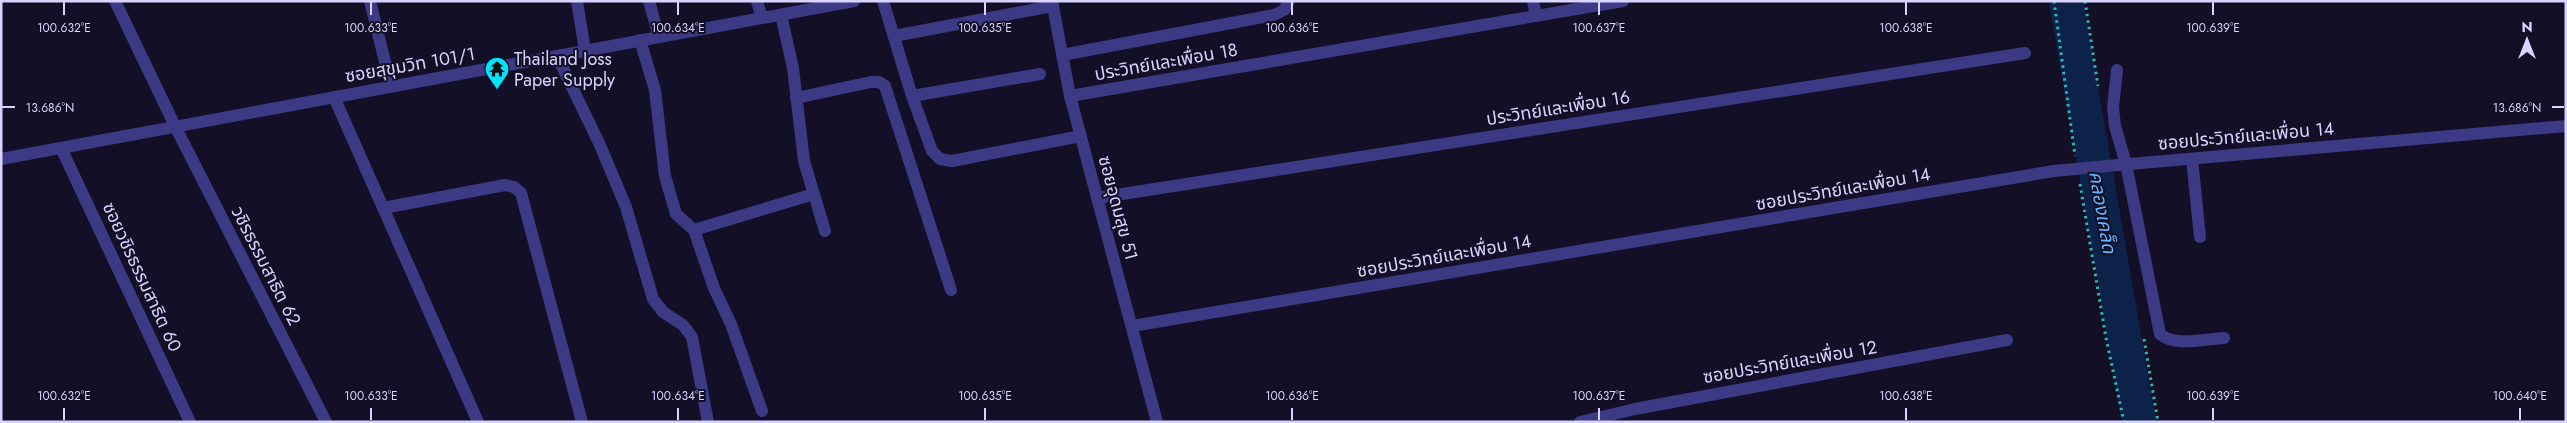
<svg xmlns="http://www.w3.org/2000/svg" width="2567" height="423" viewBox="0 0 2567 423" font-family="Jost,'Noto Sans Thai',sans-serif">
<rect width="100%" height="100%" fill="#130f26"/>
<g fill="none" stroke-linecap="round" stroke-linejoin="round">
<path stroke="#0c2248" stroke-width="34" d="M2066,1L2139,422"/>
<g stroke="#2fb8b0" stroke-width="3" stroke-dasharray="2.5 4" stroke-linecap="butt">
<path d="M2054,1L2075,156"/>
<path d="M2085,1L2098,86"/>
<path d="M2080,184L2106,338L2124,422"/>
<path d="M2144,339L2158,422"/>
</g>
<g stroke="#3d3a85" stroke-width="12">
<path d="M115,1L175,126L326,422"/>
<path d="M370,1L391,86"/>
<path d="M577,1L585,51"/>
<path d="M649,1L659,37"/>
<path d="M757,1L762,18"/>
<path d="M883,1L912,96L932,151L940,159L952,161L1081,136"/>
<path d="M1052,1L1070,96L1157,422"/>
<path d="M1533,1L1536,16"/>
<path d="M781,15L793,68L804,161L825,231"/>
<path d="M894,36L1053,6"/>
<path d="M640,40L655,90L665,176L676,214L694,230L714,288L731,324L762,411"/>
<path d="M1062,55L1274,15L1284,10L1289,1"/>
<path d="M557,56L600,145L626,207L653,299L663,312L683,325L692,337L708,422"/>
<path d="M2117,70L2113,107L2115,126L2126,164L2160,334C2175,347 2204,339 2224,338"/>
<path d="M912,96L1040,74"/>
<path d="M1070,96L1623,1"/>
<path d="M334,97L478,422"/>
<path d="M796,98L871,82H879L885,86L951,290"/>
<path d="M61,148L190,422"/>
<path d="M1,159L854,1"/>
<path d="M2192,159L2200,237"/>
<path d="M2118,165L2566,126"/>
<path d="M1097,198L2025,53"/>
<path d="M383,208L505,185L514,187L521,193L582,422"/>
<path d="M694,230L814,194"/>
<path d="M1132,326L2054,171"/>
<path d="M1580,422L1635,409L2007,340"/>
</g>
<path stroke="#3d3a85" stroke-width="12" d="M2054,171L2118,165"/>
</g>
<path fill="none" stroke="#d9d4ff" stroke-width="2" d="M64,2V15M371,2V15M678,2V15M985,2V15M1292,2V15M1599,2V15M1906,2V15M2213,2V15M2,107H15M2552,107H2564M64,408V420M371,408V420M678,408V420M985,408V420M1292,408V420M1599,408V420M1906,408V420M2213,408V420M2520,408V420"/>
<defs>
<symbol id="temple-pin" viewBox="-11 -11 22 30"><path d="M0 17L-7.5 6A9.5 9.5 0 1 1 7.5 6Z" fill="#00e5ff" stroke="#130f26"/><path d="M0-6L5-2H3V0L6.5 2.5H4V6H1.5V3h-3V6H-4V2.5H-6.5L-3 0V-2H-5Z" fill="#111"/></symbol>
</defs>
<g fill-rule="evenodd">
<use href="#temple-pin" x="483" y="55" width="28" height="38"/>
</g>
<g text-anchor="middle" stroke-width="4" stroke-linejoin="round" paint-order="stroke">
<g font-size="18" fill="#d9d4ff" stroke="#130f26" text-anchor="start">
<text x="514" y="65">Thailand Joss<tspan x="514" dy="21">Paper Supply</tspan></text>
</g>
<g font-size="18" fill="#d9d4ff" stroke="#130f26">
<text transform="translate(1166 62) rotate(-10)" y="6">ประวิทย์และเพื่อน 18</text>
<text transform="translate(410 65) rotate(-10)" y="6">ซอยสุขุมวิท 101/1</text>
<text transform="translate(1558 108) rotate(-9)" y="6">ประวิทย์และเพื่อน 16</text>
<text transform="translate(2246 136) rotate(-5)" y="6">ซอยประวิทย์และเพื่อน 14</text>
<text transform="translate(1843 189) rotate(-10)" y="6">ซอยประวิทย์และเพื่อน 14</text>
<text transform="translate(1118 208) rotate(75)" y="6">ซอยอุดมสุข 51</text>
<text transform="translate(1444 256) rotate(-10)" y="6">ซอยประวิทย์และเพื่อน 14</text>
<text transform="translate(266 266) rotate(63)" y="6">วชิรธรรมสาธิต 62</text>
<text transform="translate(142 277) rotate(65)" y="6">ซอยวชิรธรรมสาธิต 60</text>
<text transform="translate(1790 362) rotate(-10)" y="6">ซอยประวิทย์และเพื่อน 12</text>
</g>
<g font-size="19" font-style="italic" fill="#62b6ff" stroke="#130f26">
<text transform="translate(2103 212) rotate(80)" y="7">คลองเคล็ด</text>
</g>
</g>
<g font-size="12" text-anchor="middle" fill="#d9d4ff" stroke="#130f26" stroke-width="4" stroke-linejoin="round" paint-order="stroke">
<text x="64" y="32">100.632°E</text>
<text x="371" y="32">100.633°E</text>
<text x="678" y="32">100.634°E</text>
<text x="985" y="32">100.635°E</text>
<text x="1292" y="32">100.636°E</text>
<text x="1599" y="32">100.637°E</text>
<text x="1906" y="32">100.638°E</text>
<text x="2213" y="32">100.639°E</text>
<text x="50" y="112">13.686°N</text>
<text x="2517" y="112">13.686°N</text>
<text x="64" y="400">100.632°E</text>
<text x="371" y="400">100.633°E</text>
<text x="678" y="400">100.634°E</text>
<text x="985" y="400">100.635°E</text>
<text x="1292" y="400">100.636°E</text>
<text x="1599" y="400">100.637°E</text>
<text x="1906" y="400">100.638°E</text>
<text x="2213" y="400">100.639°E</text>
<text x="2520" y="400">100.640°E</text>
</g>
<rect width="2567" height="423" fill="none" stroke="#d9d4ff" stroke-width="5"/>
<g transform="translate(2527 40)" stroke="#130f26" stroke-width="4" paint-order="stroke">
<path d="M0-4L9 19L0 12L-9 19Z" fill="#d9d4ff"/>
<text y="-8" font-size="14" font-weight="bold" text-anchor="middle" fill="#d9d4ff">N</text>
</g>
</svg>
